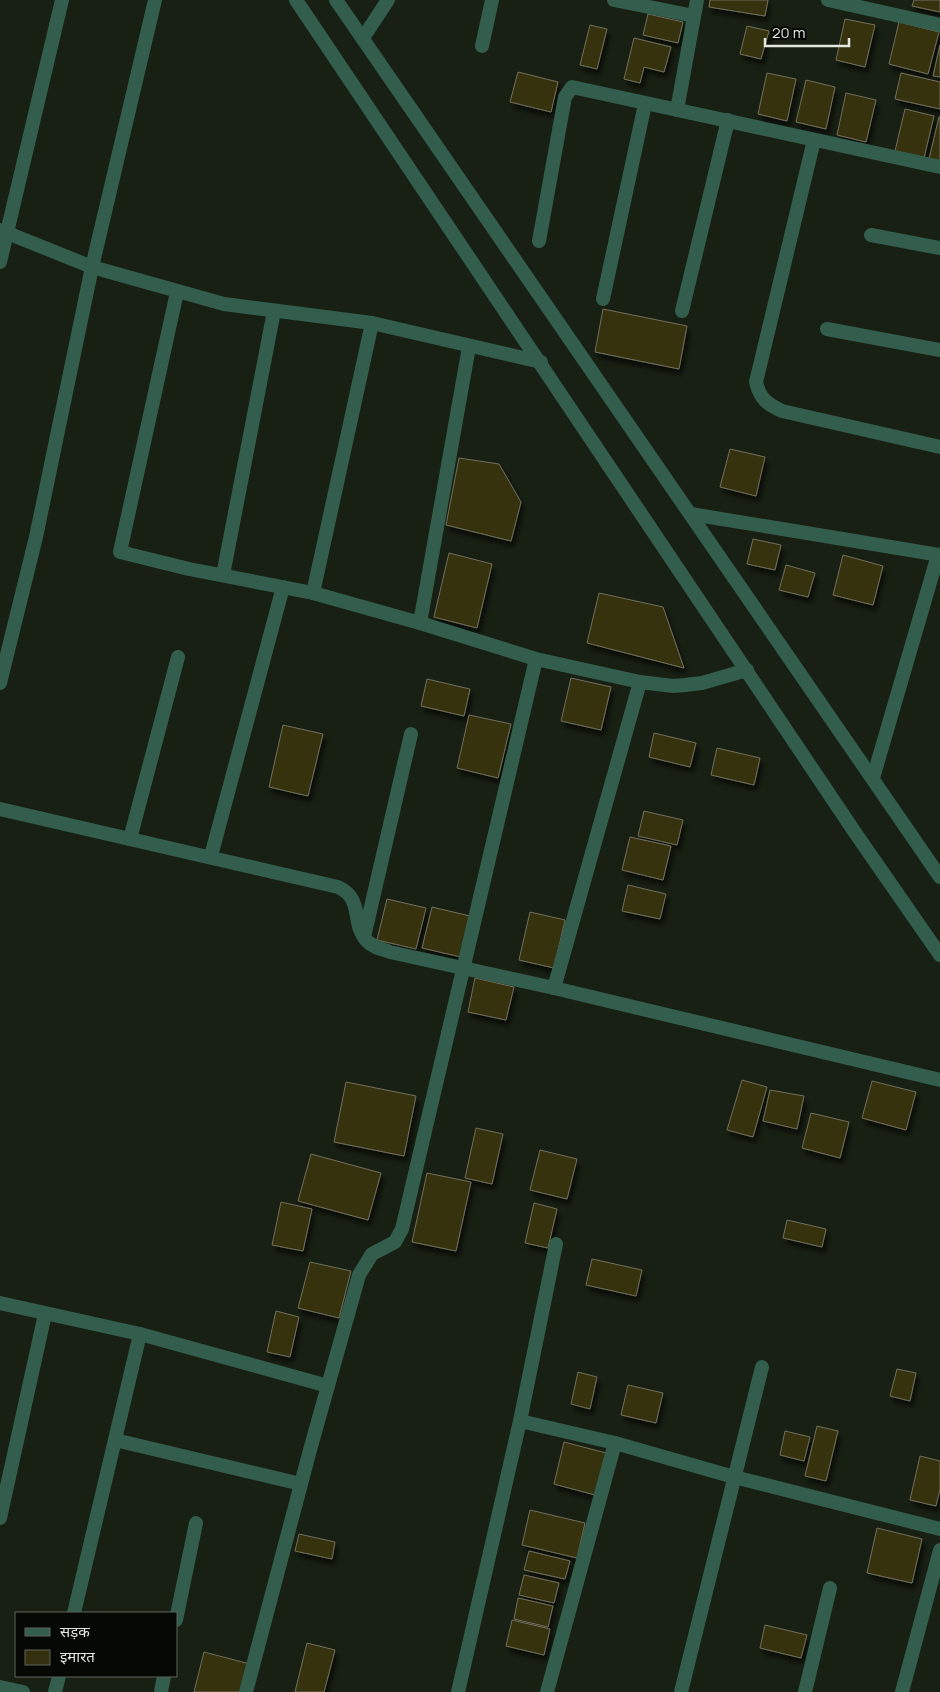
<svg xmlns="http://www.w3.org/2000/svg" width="940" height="1692" viewBox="0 0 940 1692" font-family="Manrope,'Noto Sans Devanagari',sans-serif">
<defs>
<filter id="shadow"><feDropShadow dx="3" dy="5.5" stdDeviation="2.5" flood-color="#0009"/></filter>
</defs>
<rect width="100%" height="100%" fill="#182013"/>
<g fill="#34300f" stroke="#72705d" filter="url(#shadow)">
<path d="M710,0H768L765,16L709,7Z"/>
<path d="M914,0H940V12L912,6Z"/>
<path d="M648,14L683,22L678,43L643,35Z"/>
<path d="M845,19L875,25L865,67L836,60Z"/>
<path d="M899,22L939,32L928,74L889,64Z"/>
<path d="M590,25L607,29L597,69L580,65Z"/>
<path d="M747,26L769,31L761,59L740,54Z"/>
<path d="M634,38L671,47L664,72L644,67L640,83L624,79Z"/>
<path d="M940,45V77L933,76Z"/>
<path d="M518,72L558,82L551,112L510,102Z"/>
<path d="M767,73L796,79L787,121L758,114Z"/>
<path d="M901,73L940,82V109L895,99Z"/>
<path d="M806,80L835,87L826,129L796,122Z"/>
<path d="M846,93L876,100L866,142L837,135Z"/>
<path d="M905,109L934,116L924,158L895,151Z"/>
<path d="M939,117H940V161L929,159Z"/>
<path d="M603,309L687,326L679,369L595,352Z"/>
<path d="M730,449L765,457L756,496L720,487Z"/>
<path d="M459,458L499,464L521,502L511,541L446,525Z"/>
<path d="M753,539L781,545L775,570L747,564Z"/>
<path d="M449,553L492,564L477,628L434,617Z"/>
<path d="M843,555L883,566L873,605L833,595Z"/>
<path d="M786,565L815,573L808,597L779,590Z"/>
<path d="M599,593L663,607L684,668L587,643Z"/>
<path d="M571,678L611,687L601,730L561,721Z"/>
<path d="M427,679L470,689L464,716L421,706Z"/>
<path d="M469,715L511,724L498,778L457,768Z"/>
<path d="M283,725L323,734L308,796L269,787Z"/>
<path d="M654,733L696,743L690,767L649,757Z"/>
<path d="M717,748L760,758L754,785L711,775Z"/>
<path d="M644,811L683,820L677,845L638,836Z"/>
<path d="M630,837L671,846L663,880L622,870Z"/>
<path d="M628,885L666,894L660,919L622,911Z"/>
<path d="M387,899L426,908L416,949L377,940Z"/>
<path d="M432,907L470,916L461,957L422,948Z"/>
<path d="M530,912L565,920L554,968L519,960Z"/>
<path d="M475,978L514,987L506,1020L468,1012Z"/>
<path d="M742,1080L767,1087L753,1137L727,1130Z"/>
<path d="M872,1081L916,1092L906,1130L862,1118Z"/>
<path d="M346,1082L416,1096L404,1156L334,1142Z"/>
<path d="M770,1090L804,1096L797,1129L763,1121Z"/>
<path d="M811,1113L849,1122L840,1158L802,1148Z"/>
<path d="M476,1128L503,1134L492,1184L465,1178Z"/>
<path d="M540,1150L577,1159L567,1199L530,1190Z"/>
<path d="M311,1154L381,1173L368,1220L298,1201Z"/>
<path d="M427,1173L471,1182L456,1251L412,1242Z"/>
<path d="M281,1202L312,1209L303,1251L272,1245Z"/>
<path d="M534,1203L557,1209L548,1248L525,1243Z"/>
<path d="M787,1220L826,1229L822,1247L783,1238Z"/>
<path d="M592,1259L642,1270L636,1296L586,1285Z"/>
<path d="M310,1262L351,1271L339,1318L298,1308Z"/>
<path d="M276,1311L299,1317L290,1357L267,1352Z"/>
<path d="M897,1369L916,1373L910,1401L890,1396Z"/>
<path d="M578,1372L597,1377L590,1409L571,1404Z"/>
<path d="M628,1385L663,1393L656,1423L621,1415Z"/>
<path d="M817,1426L838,1431L826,1481L805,1476Z"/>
<path d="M785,1431L810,1437L804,1461L780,1455Z"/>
<path d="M564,1442L606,1453L595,1495L554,1484Z"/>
<path d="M920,1456L940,1461V1489L936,1506L910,1500Z"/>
<path d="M530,1510L585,1523L577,1558L522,1545Z"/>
<path d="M877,1528L922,1539L912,1583L867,1573Z"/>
<path d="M299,1534L335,1542L332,1559L295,1551Z"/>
<path d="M529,1551L570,1561L565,1579L524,1570Z"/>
<path d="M524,1575L559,1583L554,1603L519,1595Z"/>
<path d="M518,1598L553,1606L548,1627L514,1619Z"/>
<path d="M512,1620L550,1629L544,1655L506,1646Z"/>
<path d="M765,1625L807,1635L801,1658L760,1648Z"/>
<path d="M307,1643L335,1650L324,1692H295Z"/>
<path d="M204,1652L250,1664L242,1692H194Z"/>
</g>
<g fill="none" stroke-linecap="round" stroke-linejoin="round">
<g stroke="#335d4c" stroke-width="14">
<path d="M614,0L694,16"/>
<path d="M828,0L940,25"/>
<path d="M363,38L388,0"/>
<path d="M482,46L492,0"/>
<path d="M677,110L697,0"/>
<path d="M814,140L756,382C760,399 767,404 782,411L940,447"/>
<path d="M0,230L92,267L224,304L372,323L541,362"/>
<path d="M871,235L940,248"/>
<path d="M539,241L565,97L572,87L940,167"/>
<path d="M0,262L62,0"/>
<path d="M177,292L120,552L189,569L313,593L420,623L536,659L640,682L673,686L685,685L702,683L747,670"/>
<path d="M603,299L645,104"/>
<path d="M682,311L728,120"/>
<path d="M827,329L940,350"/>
<path d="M691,514L940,555"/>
<path d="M223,575L274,311"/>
<path d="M313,593L372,323"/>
<path d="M420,623L469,347"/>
<path d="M0,683L36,537L92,267L155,0"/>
<path d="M873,778L938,555"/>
<path d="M0,809L338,887C364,899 351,923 366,940C372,947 382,949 390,952L554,988L940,1080"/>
<path d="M130,839L178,657"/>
<path d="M211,856L283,587"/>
<path d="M364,937L411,734"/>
<path d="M554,988L640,682"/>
<path d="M0,1303L140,1334L328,1386"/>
<path d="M520,1421L615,1443L547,1692"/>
<path d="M115,1440L301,1484"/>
<path d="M615,1443L734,1477L940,1529"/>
<path d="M0,1518L45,1314"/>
<path d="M74,1613L140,1334"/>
<path d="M176,1620L196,1523"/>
<path d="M0,1687L23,1692"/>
<path d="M55,1692L59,1676"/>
<path d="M161,1692L164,1676"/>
<path d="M246,1692L310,1450L359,1275L372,1254L395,1242L402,1229L536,659"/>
<path d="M458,1692L520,1421L556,1244"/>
<path d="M681,1692L762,1367"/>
<path d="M805,1692L830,1588"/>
<path d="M902,1692L940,1550"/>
</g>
<g stroke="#335d4c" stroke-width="14">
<path d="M296,0L856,834L940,955"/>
<path d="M336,0L940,877"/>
</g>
</g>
<rect x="15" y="1612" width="162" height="65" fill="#060804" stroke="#5e625c"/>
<rect x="25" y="1628" width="25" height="8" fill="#335d4c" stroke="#5e625c"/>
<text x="60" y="1637" font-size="15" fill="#e2e8df">सड़क</text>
<rect x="25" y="1650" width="25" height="15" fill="#34300f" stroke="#5e625c"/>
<text x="60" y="1662" font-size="15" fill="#e2e8df">इमारत</text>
<path d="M765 38v8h84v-8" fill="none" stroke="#e2e8df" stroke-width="2.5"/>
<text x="772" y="38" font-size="15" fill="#e2e8df" stroke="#060804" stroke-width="4" paint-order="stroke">20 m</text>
</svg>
